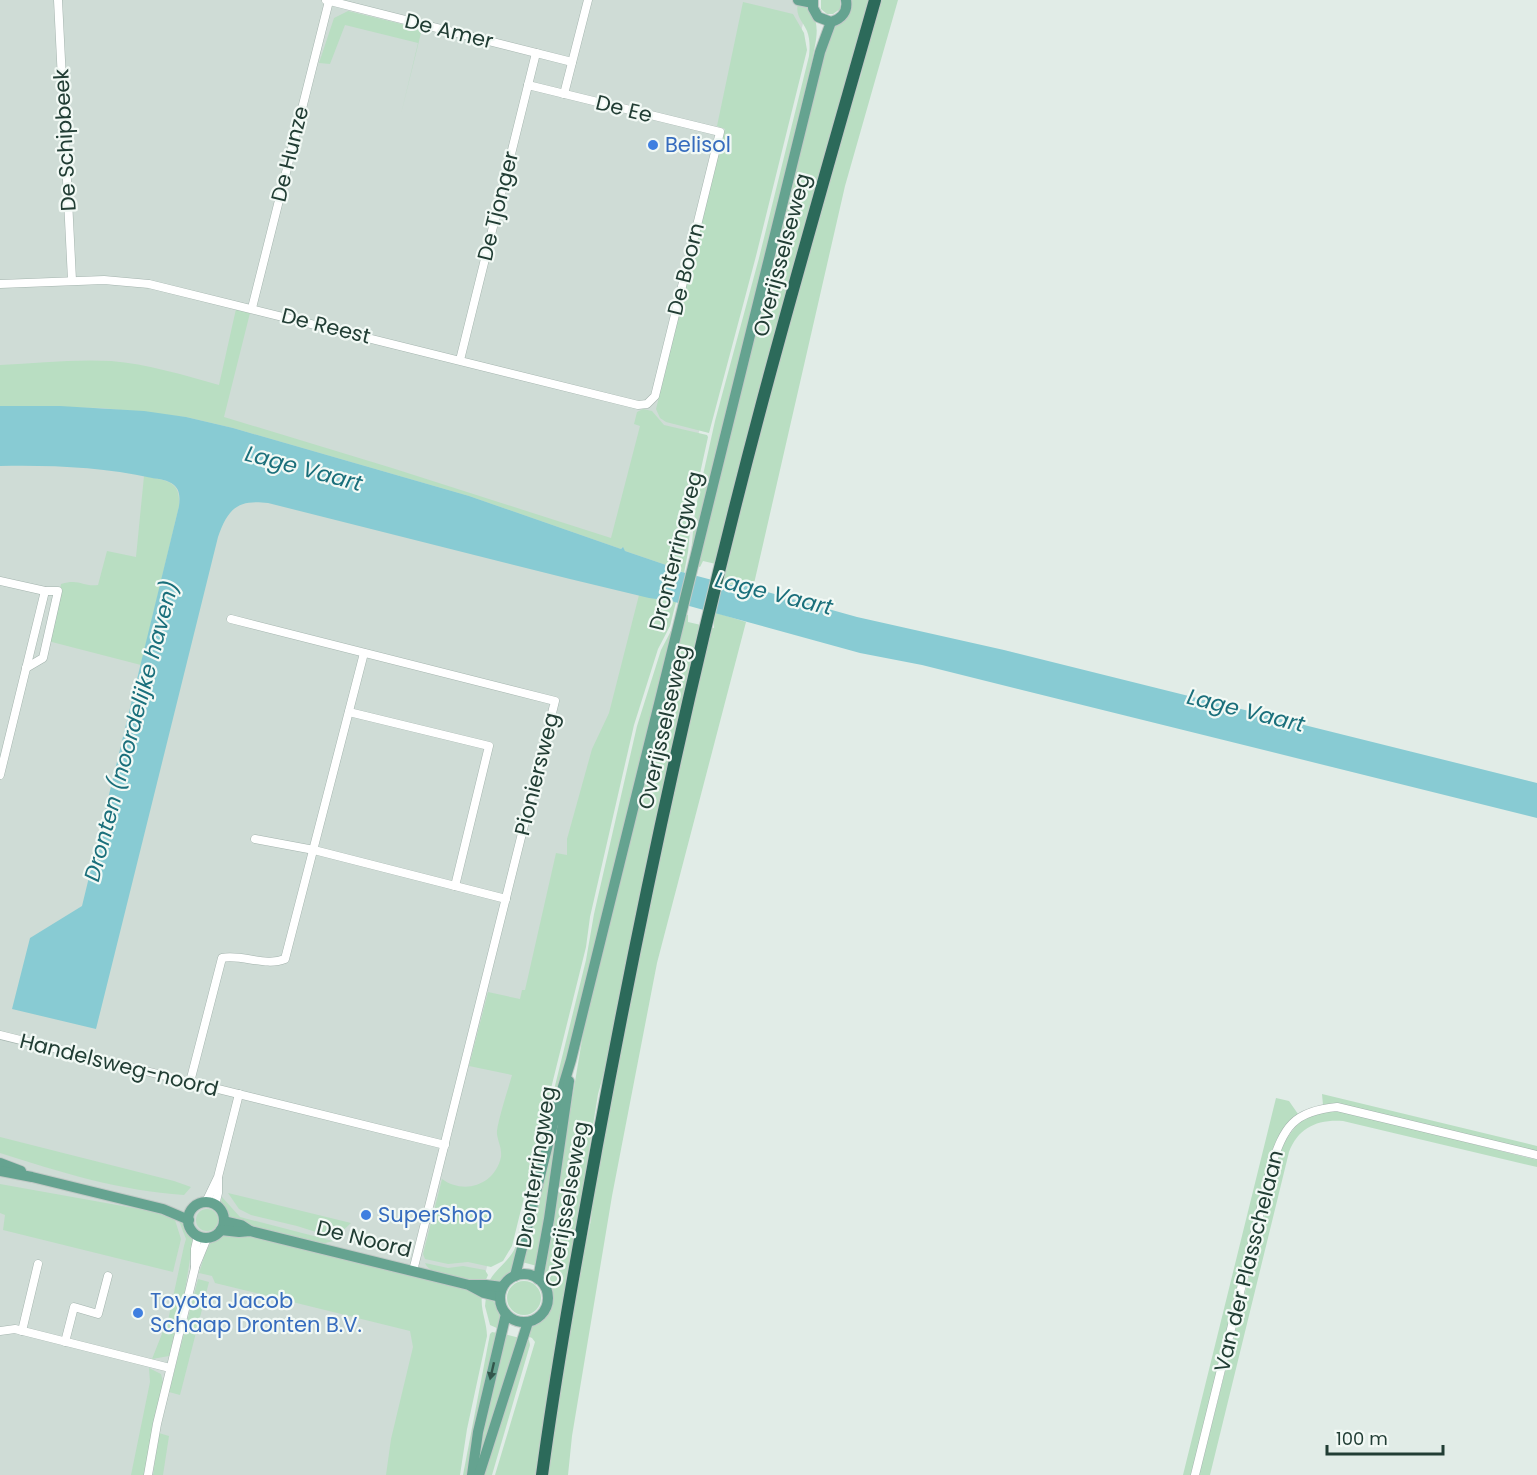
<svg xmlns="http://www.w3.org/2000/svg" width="1537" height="1475" viewBox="0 0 1537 1475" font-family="Poppins,sans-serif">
<rect width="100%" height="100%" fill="#e1ece7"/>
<path fill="#cfdcd6" d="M0,0H809L491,1248L473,1331L451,1475H0Z"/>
<g fill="#b9dec2">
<path d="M821,0H840V9L833,14H827L821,9Z"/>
<path d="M850,0H870L785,296L716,564L703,561L700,567L697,566L822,61L831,32Z"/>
<path d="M881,0H898L845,186L753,588L723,583L756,448L842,131L861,75L866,50Z"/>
<path d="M743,2L793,14L804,33L807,50L756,256L709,433L666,422L660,418L656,409L725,129L717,126Z"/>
<path d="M798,3C825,14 816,39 812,61L691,553L695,511L715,421L759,258L809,56C810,48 810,39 807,31C802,20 795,16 798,3Z"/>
<path d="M348,11L422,29L401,114L418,43L345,25L330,64L319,63L334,18Z"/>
<path d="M236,309L250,313L224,417L392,468L611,538L640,426L634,424L637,412L643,409L652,411L664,425L707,435L708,437L692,510L688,552L684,573L672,567L625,551L622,547L621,549L469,496L233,428L186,417L102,408L0,406V365C37,363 74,359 111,361C147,364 184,375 219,385Z"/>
<path d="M144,476C165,481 181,479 179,506L141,665L48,641L61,584C80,578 82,587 98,585L107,551L136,557Z"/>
<path d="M639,595L676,602L670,626L658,649L634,725L590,917L586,947L512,1246L503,1261L491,1267L468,1262L448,1264L425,1259L423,1254L442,1179C464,1195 495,1185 501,1157C502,1148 498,1142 497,1134C496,1126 509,1086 512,1075L469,1066L488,992L520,999L522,990H525L556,853L567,855V839L592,749L609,713Z"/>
<path d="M714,612L746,622L657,963L612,1196L572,1436L568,1475H547L578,1279L591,1220L592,1198C629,1007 667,817 711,628H714Z"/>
<path d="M685,614L688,615V622L701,625L607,1062L598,1094L537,1475H495L535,1342L532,1338L527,1336L532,1324L545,1315L550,1304V1293L543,1273L583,1034Z"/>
<path d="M674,625L515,1268L502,1281L489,1282C493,1271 508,1263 515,1248L586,960L594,914L637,726L661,650Z"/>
<path d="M1322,1094L1537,1146V1153L1339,1104L1323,1105Z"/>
<path d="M1276,1098L1289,1101L1298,1114L1289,1123L1276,1143L1192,1475H1183Z"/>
<path d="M562,1100L537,1266L522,1262Z"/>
<path d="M1338,1110L1537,1160V1167L1343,1121C1317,1119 1298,1128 1289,1152L1210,1475H1199L1282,1146C1299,1119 1306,1113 1338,1110Z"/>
<path d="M0,1137L174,1181L191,1187L184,1195C121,1191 59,1172 0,1153Z"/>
<path d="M0,1184L156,1212L175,1220L181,1239L173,1272L3,1230L5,1215L0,1213Z"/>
<path d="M228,1193L351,1223L335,1238L297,1226L251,1215L239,1209Z"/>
<path d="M222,1197L240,1217L333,1241L322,1244L259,1228L231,1218L221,1203Z"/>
<circle cx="207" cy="1220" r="11"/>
<path d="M179,1221L183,1222L187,1228L193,1240L184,1297L169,1356L152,1359L169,1316L184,1246L186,1239Z"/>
<path d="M231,1234L271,1240L457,1286L482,1295C480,1310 487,1322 487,1336L467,1429L460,1475H386L391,1439L413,1347L410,1331L215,1283L212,1276L199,1273C206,1253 206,1237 231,1234Z"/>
<path d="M425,1263L448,1268L463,1266L485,1270L488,1275L485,1282C469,1278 431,1278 425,1263Z"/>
<path d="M198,1279L209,1282L180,1395L169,1392Z"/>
<circle cx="524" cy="1298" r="17"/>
<path d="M486,1297C501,1303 502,1314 499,1329L490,1325L485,1306Z"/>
<path d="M492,1332L498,1333L468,1475H463L490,1334Z"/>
<path d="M504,1334L520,1338L478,1472L479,1444Z"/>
<path d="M525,1340H529L530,1345L492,1475H482Z"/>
<path d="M149,1368L161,1374L163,1382L145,1475H131L150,1382Z"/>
<path d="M159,1433L169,1436L163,1475H153Z"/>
</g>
<path fill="#88cbd3" d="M0,406H60L144,411L186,417L233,428L469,496L621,549L623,547L625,551L672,567L678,571L739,587H742V585L857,617L1004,650L1537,783V818L922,665L860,653L671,601L649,598L570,579L268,503C237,499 228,509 218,537L96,1029L12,1009L30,938L82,906L179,506C180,498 180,490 174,485C168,480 159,479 152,478C102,467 51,465 0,466Z"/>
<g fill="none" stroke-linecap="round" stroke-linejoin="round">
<defs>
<g id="minor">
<path d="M58,0L72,280"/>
<path d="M326,0L572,62"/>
<path d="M564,94L588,0"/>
<path d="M0,284L104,280L149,284L638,405L647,404L655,396L720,132L528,85"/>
<path d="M252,308L329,1"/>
<path d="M460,360L536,53"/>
<path d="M0,581L45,591H58L43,658L26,668"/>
<path d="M231,619L555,701L413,1271"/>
<path d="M349,712L489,746L455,886"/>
<path d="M0,775L45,591"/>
<path d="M255,839L314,850L506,899"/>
<path d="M0,1035L445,1145"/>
<path d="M190,1082L222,958C243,954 265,967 285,959L364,653"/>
<path d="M206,1202L218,1177L239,1094"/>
<path d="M215,1205L218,1193V1179"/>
<path d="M195,1267L207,1238"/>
<path d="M0,1331L15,1329L170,1368"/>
<path d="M22,1331L38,1264"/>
<path d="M65,1342L74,1307L98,1314L108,1276"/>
<path d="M148,1475L157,1424L195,1268V1249L198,1236"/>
<path d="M1195,1475L1271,1167C1284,1127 1293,1111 1337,1107L1537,1155"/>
</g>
<g id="major">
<path d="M798,0L813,3"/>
<path d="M813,0V8L818,17L831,22C842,19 848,11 846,0"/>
<path d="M0,1163L21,1171"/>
<path d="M0,1171L32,1177L163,1209L189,1220"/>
<circle cx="206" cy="1220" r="18"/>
<path d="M224,1221L241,1225L250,1231"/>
<path d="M221,1230L239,1232L250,1231L469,1285L484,1293L500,1297"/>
<circle cx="524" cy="1298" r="24"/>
<path d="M515,1276L559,1100L571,1060L820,52L831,22"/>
<path d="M538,1279L549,1219L569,1081"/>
<path d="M470,1285H486L502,1287"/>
<path d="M472,1475L478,1432L506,1314"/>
<path d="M479,1475L528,1322"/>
</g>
<path id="highway" d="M542,1475C557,1364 577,1255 597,1145C643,896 697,647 762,403C798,268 837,134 875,0"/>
</defs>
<use href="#minor" stroke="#a4b4ae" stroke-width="9"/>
<use href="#major" stroke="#c1c9c6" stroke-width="12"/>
<use href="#highway" stroke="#c1c9c6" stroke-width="14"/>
<use href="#minor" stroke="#fff" stroke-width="8"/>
<use href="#major" stroke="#65a390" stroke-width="10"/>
<use href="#highway" stroke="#2c6a5a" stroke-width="12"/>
</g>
<defs><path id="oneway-solid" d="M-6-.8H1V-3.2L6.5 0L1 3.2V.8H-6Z" transform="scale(1.5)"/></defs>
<use fill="#32564b" href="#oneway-solid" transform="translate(492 1371) rotate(103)"/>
<g fill="#3f7fe0" stroke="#f2f9f5" stroke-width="2">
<circle cx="653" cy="145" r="6"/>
<circle cx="366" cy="1215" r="6"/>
<circle cx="138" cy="1313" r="6"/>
</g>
<g text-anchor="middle" stroke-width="4.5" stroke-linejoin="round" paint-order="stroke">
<g font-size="21" fill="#213d34" stroke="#f2f9f5">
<text transform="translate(449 31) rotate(14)" y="7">De Amer</text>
<text transform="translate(624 109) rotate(14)" y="7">De Ee</text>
<text transform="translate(65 140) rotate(-93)" y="7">De Schipbeek</text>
<text transform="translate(290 154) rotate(-76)" y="7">De Hunze</text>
<text transform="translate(498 206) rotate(-76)" y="7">De Tjonger</text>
<text transform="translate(782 255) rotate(-75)" y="7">Overijsselseweg</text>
<text transform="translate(686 269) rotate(-76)" y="7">De Boorn</text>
<text transform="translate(326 326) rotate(14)" y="7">De Reest</text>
<text transform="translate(676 551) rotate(-76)" y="7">Dronterringweg</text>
<text transform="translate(664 727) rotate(-77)" y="7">Overijsselseweg</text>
<text transform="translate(537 774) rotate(-76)" y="7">Pioniersweg</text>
<text transform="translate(119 1065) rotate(14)" y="7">Handelsweg-noord</text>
<text transform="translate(536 1167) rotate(-81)" y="7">Dronterringweg</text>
<text transform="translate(567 1204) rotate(-80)" y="7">Overijsselseweg</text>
<text transform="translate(364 1239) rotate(14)" y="7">De Noord</text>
<text transform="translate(1249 1261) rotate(-76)" y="7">Van der Plasschelaan</text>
</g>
<g font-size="21" fill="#366cbe" stroke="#f2f9f5" text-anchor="start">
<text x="665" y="152">Belisol</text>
<text x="378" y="1222">SuperShop</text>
<text x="150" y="1308">Toyota Jacob<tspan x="150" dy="24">Schaap Dronten B.V.</tspan></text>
</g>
<g font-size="22" font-style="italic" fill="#1a6f7b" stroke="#f2f9f5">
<text transform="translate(304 468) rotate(15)" y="8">Lage Vaart</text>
<text transform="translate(774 593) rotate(14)" y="8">Lage Vaart</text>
<text transform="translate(1246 710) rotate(14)" y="8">Lage Vaart</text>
<text transform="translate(131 731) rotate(-75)" y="8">Dronten (noordelijke haven)</text>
</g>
</g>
<path d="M1327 1445v9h116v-9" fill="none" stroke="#213d34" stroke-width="3"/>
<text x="1336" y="1445" font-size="18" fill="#213d34" stroke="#f2f9f5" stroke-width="4.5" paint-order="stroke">100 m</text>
</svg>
